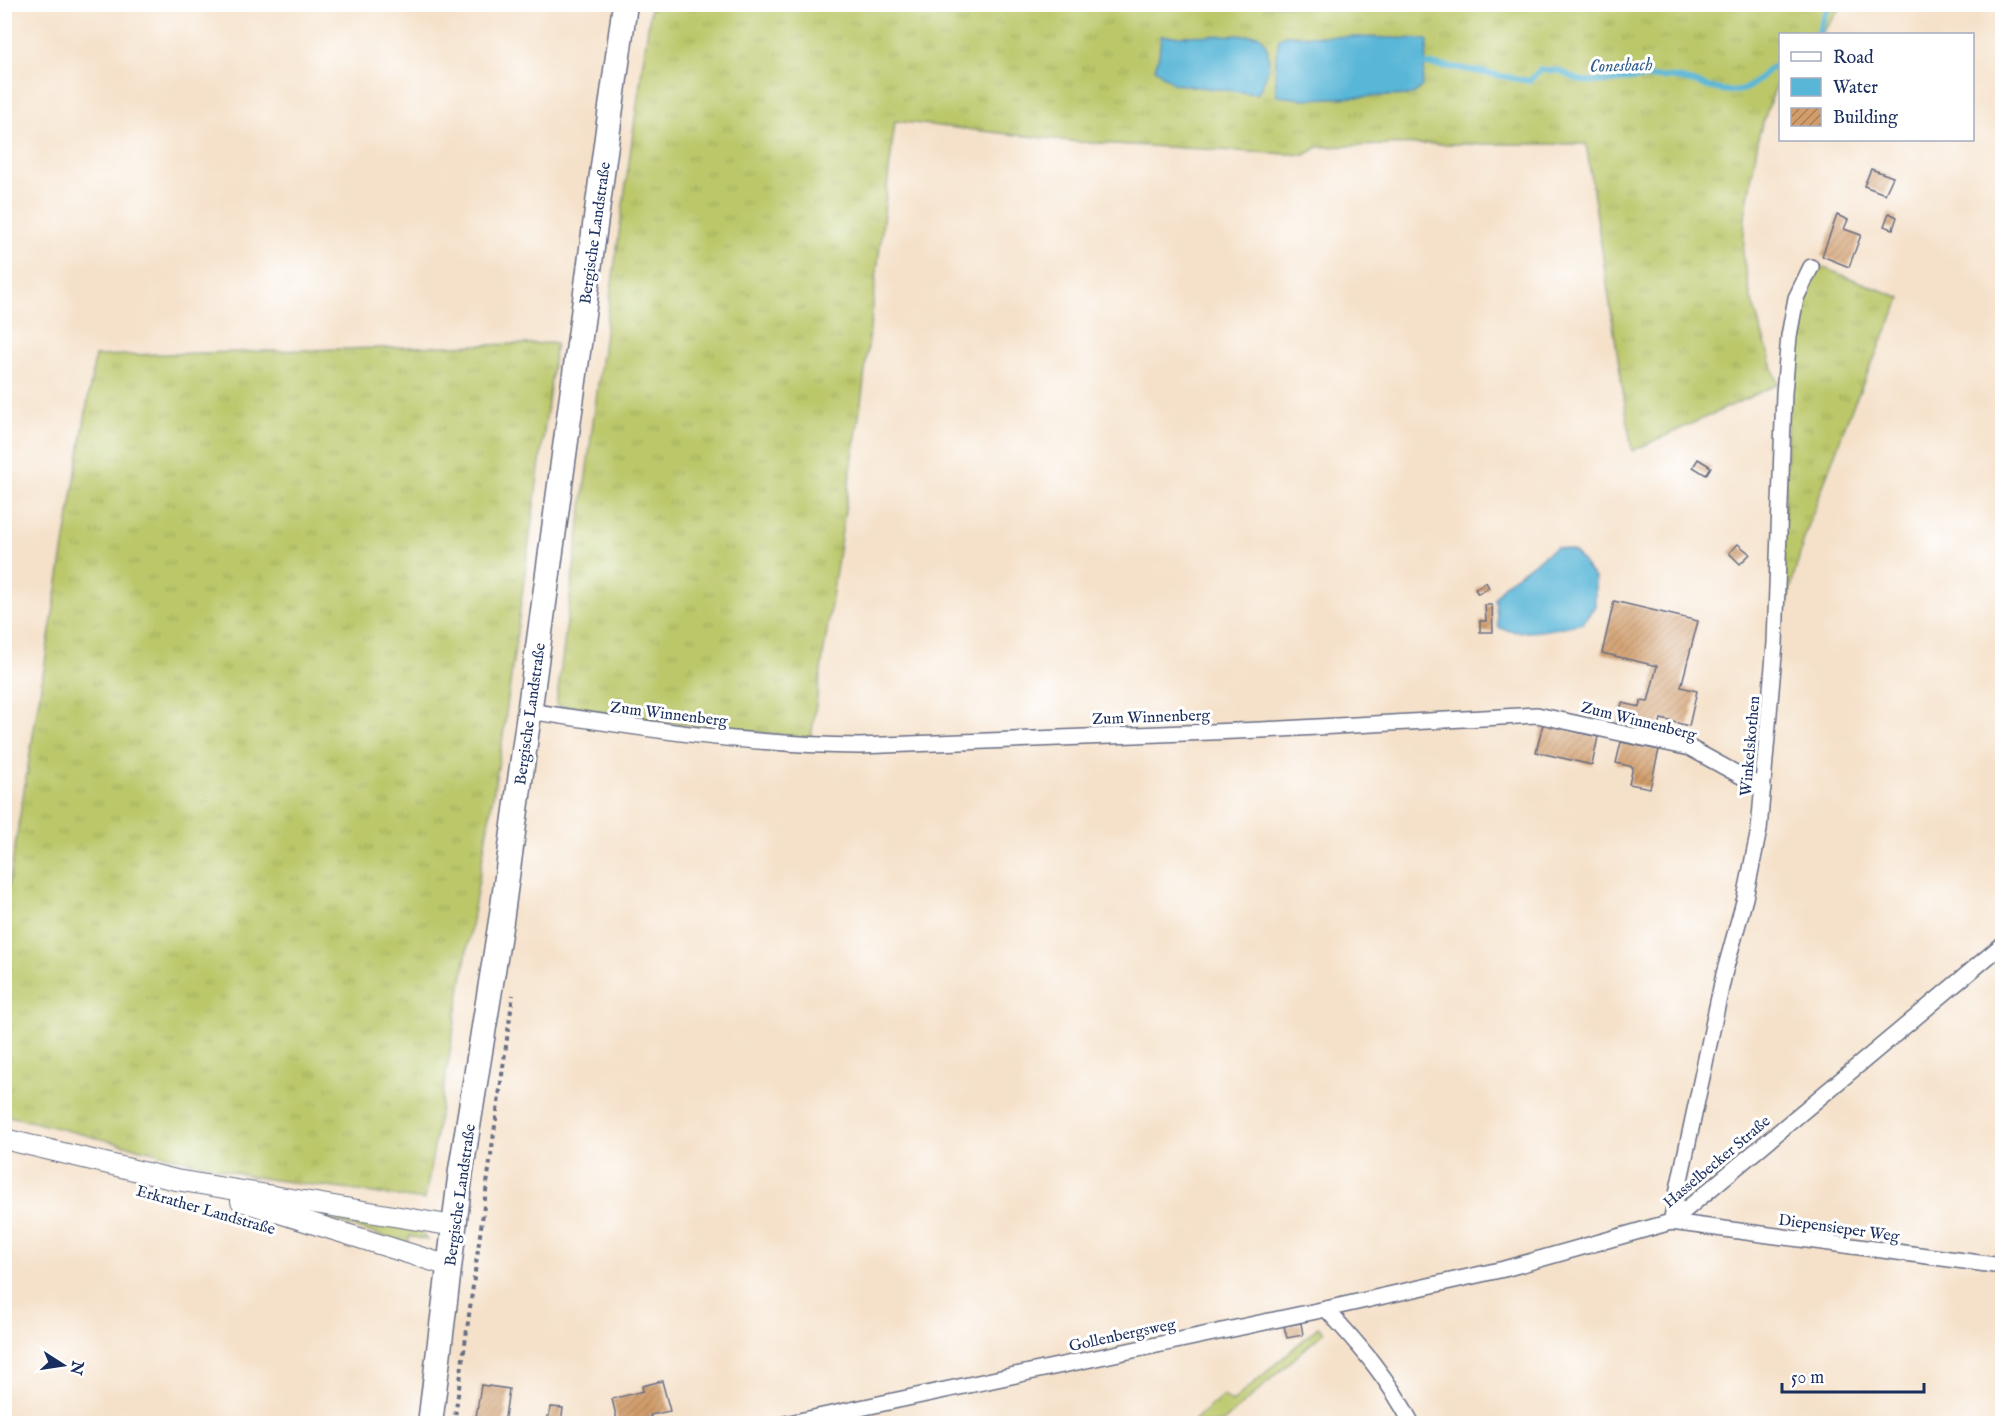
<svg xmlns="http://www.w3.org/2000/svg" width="2007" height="1428" viewBox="0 0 2007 1428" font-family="'IM FELL English',serif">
<defs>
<pattern id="grass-tufts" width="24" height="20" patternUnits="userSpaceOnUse" patternTransform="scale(1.5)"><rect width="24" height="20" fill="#bbc769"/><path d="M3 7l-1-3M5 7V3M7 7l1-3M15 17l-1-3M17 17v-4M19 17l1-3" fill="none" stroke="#a0ab5d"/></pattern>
<pattern id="building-hatch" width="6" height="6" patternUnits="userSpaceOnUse" patternTransform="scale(1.5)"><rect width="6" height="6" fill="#d29d6a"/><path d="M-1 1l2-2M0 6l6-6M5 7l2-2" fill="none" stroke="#aa805a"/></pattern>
</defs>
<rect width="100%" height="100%" fill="#fff"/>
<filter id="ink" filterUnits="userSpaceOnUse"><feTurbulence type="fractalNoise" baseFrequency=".0167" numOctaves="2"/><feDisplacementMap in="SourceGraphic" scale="12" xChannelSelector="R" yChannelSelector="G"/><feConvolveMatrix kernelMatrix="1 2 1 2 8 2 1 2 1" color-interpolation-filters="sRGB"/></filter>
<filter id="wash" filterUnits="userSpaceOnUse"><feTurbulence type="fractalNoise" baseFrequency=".008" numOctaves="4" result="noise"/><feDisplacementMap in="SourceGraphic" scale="24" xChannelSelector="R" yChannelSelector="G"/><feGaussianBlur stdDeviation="1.35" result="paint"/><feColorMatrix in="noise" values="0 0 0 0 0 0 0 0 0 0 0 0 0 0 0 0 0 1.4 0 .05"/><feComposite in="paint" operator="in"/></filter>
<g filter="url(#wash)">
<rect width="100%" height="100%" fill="#f5e1c9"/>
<g fill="url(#grass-tufts)" stroke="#6b7b64" stroke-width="1.5">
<path d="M651,5H1843L1821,34H1780V74L1759,134L1745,216L1743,257L1751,298L1778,384L1632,451L1586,144H1427L1318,147L1305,155L1079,142L895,121L862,396L811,738L664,722L556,705L600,369Z"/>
<path d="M1814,264L1901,298L1849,415L1805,535L1781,624L1790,337Z"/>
<path d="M556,343L503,736L425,1200L253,1177L5,1115V907L95,356Z"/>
<path d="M313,1212L411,1229L420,1231L427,1240L410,1236L408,1244L311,1214Z"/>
<path d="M1318,1327L1324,1332L1222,1423H1191L1223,1395L1232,1402Z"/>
</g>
<g fill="#58b6d7" stroke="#3a729a" stroke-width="1.5">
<path d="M1259,35C1275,51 1269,77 1257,94L1174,84L1155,69L1159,55L1161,36Z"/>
<path d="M1285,35L1424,39L1428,41L1422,86L1413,95L1304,99L1277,96C1274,77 1275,58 1279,39Z"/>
<path d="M1556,547L1575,552L1595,578V606L1583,623C1559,628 1521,638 1498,627L1495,598L1505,584Z"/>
</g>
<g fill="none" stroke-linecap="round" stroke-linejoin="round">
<g stroke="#58b6d7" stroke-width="6">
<path d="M1818,34L1825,13L1832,4"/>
<path d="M1425,64L1459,68L1529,81L1540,70C1546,70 1553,70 1559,71C1567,73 1575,81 1584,81C1615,84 1645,74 1676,78C1695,80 1713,92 1734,91C1759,89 1761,68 1780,65"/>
</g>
</g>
<g id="blocks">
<g fill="url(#building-hatch)">
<path d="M1871,169L1893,177L1885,194L1864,186Z"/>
<path d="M1889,213L1897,217L1893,229L1884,226Z"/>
<path d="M1837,215L1848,220L1844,229L1861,235L1849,267L1822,256Z"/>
<path d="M1698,459L1711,467L1706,475L1693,467Z"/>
<path d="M1738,544L1750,554L1740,564L1729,553Z"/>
<path d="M1486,582L1489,588L1478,594L1475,589Z"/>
<path d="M1614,601L1698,621L1681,687L1697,691L1689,726L1661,719L1657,733L1617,724L1622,703L1640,707L1641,701L1648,702L1657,666L1602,653Z"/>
<path d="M1485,605H1492L1493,632H1480V621H1486Z"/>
<path d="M1543,724L1598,737L1592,765L1536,752Z"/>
<path d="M1621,742L1659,750L1650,788L1629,784L1633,767L1616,763Z"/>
<path d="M1301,1323L1303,1335L1287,1338L1284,1326Z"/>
<path d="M662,1381L670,1411L650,1415L651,1417L618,1424L612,1399L643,1391L642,1386Z"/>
<path d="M481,1385L509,1389L504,1424H475Z"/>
<path d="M551,1407L563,1408L561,1424L546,1423L547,1416H549Z"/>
</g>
</g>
</g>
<g filter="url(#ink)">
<use href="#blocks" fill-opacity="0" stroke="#676d83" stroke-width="1.5"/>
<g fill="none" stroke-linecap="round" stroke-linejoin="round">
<defs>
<g id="minor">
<path d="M529,711C639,728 748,745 859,746L1261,730L1537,715L1690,748L1763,788"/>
<path d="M1671,1222L1724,974L1745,898L1759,830L1775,643L1784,393L1789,336L1796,298L1811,267"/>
<path d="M1671,1222L2002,1266"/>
<path d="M1326,1309L1504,1269L1671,1222L2002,945"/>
<path d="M785,1424L1326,1309C1361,1347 1388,1378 1412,1424"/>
</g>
<g id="tertiary">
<path d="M4,1139L176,1180L454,1226"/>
<path d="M241,1201L449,1266"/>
</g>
<path id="primary" d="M430,1424L461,1170L501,921L625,4"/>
</defs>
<use href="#minor" stroke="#676d83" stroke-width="18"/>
<use href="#tertiary" stroke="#676d83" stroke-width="22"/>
<use href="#primary" stroke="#676d83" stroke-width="27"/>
<g stroke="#676d83" stroke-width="4" stroke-dasharray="4.5 4.5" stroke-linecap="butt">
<path d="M198,1205L228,1214"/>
<path d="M454,1424L513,995"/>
</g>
<use href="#minor" stroke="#fff" stroke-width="15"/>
<use href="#tertiary" stroke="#fff" stroke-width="20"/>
<use href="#primary" stroke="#fff" stroke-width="24"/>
</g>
</g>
<g text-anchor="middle" stroke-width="6" stroke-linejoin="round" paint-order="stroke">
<g font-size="16" fill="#1b2f5e" stroke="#fff">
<text transform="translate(594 233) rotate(-82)" y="6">Bergische Landstraße</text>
<text transform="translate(669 713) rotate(7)" y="6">Zum Winnenberg</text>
<text transform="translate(529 714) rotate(-82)" y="6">Bergische Landstraße</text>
<text transform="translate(1151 716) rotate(-2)" y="6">Zum Winnenberg</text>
<text transform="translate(1639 720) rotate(14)" y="6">Zum Winnenberg</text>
<text transform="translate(1749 746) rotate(-85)" y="6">Winkelskothen</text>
<text transform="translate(1716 1161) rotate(-40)" y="6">Hasselbecker Straße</text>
<text transform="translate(459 1195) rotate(-82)" y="6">Bergische Landstraße</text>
<text transform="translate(206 1209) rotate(16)" y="6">Erkrather Landstraße</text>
<text transform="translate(1839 1227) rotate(8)" y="6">Diepensieper Weg</text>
<text transform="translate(1122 1334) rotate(-12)" y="6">Gollenbergsweg</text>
</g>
<g font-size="18" font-style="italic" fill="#305e88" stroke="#fff">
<text transform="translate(1621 65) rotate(-2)" y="6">Conesbach</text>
</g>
</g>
<rect width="2007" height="1428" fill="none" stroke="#fff" stroke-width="24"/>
<rect x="1779" y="33" width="195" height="108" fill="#ffffff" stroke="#a4acbf" stroke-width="1.5"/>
<rect x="1791" y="52" width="30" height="9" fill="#ffffff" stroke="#a4acbf" stroke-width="1.5"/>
<text x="1833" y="63" font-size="18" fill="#1b2f5e">Road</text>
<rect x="1791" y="78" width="30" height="18" fill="#58b6d7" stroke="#a4acbf" stroke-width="1.5"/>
<text x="1833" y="93" font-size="18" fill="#1b2f5e">Water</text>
<rect x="1791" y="108" width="30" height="18" fill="url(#building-hatch)" stroke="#a4acbf" stroke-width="1.5"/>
<text x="1833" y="123" font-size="18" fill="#1b2f5e">Building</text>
<g transform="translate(63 1365) rotate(102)" stroke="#ffffff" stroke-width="4.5" paint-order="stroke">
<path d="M0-4.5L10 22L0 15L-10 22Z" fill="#1b2f5e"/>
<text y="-9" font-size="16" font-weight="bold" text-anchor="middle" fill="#1b2f5e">N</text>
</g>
<path d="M1782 1383v9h142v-9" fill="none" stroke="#1b2f5e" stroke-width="3"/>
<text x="1791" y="1383" font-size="18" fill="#1b2f5e" stroke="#ffffff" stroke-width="4.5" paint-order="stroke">50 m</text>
</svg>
